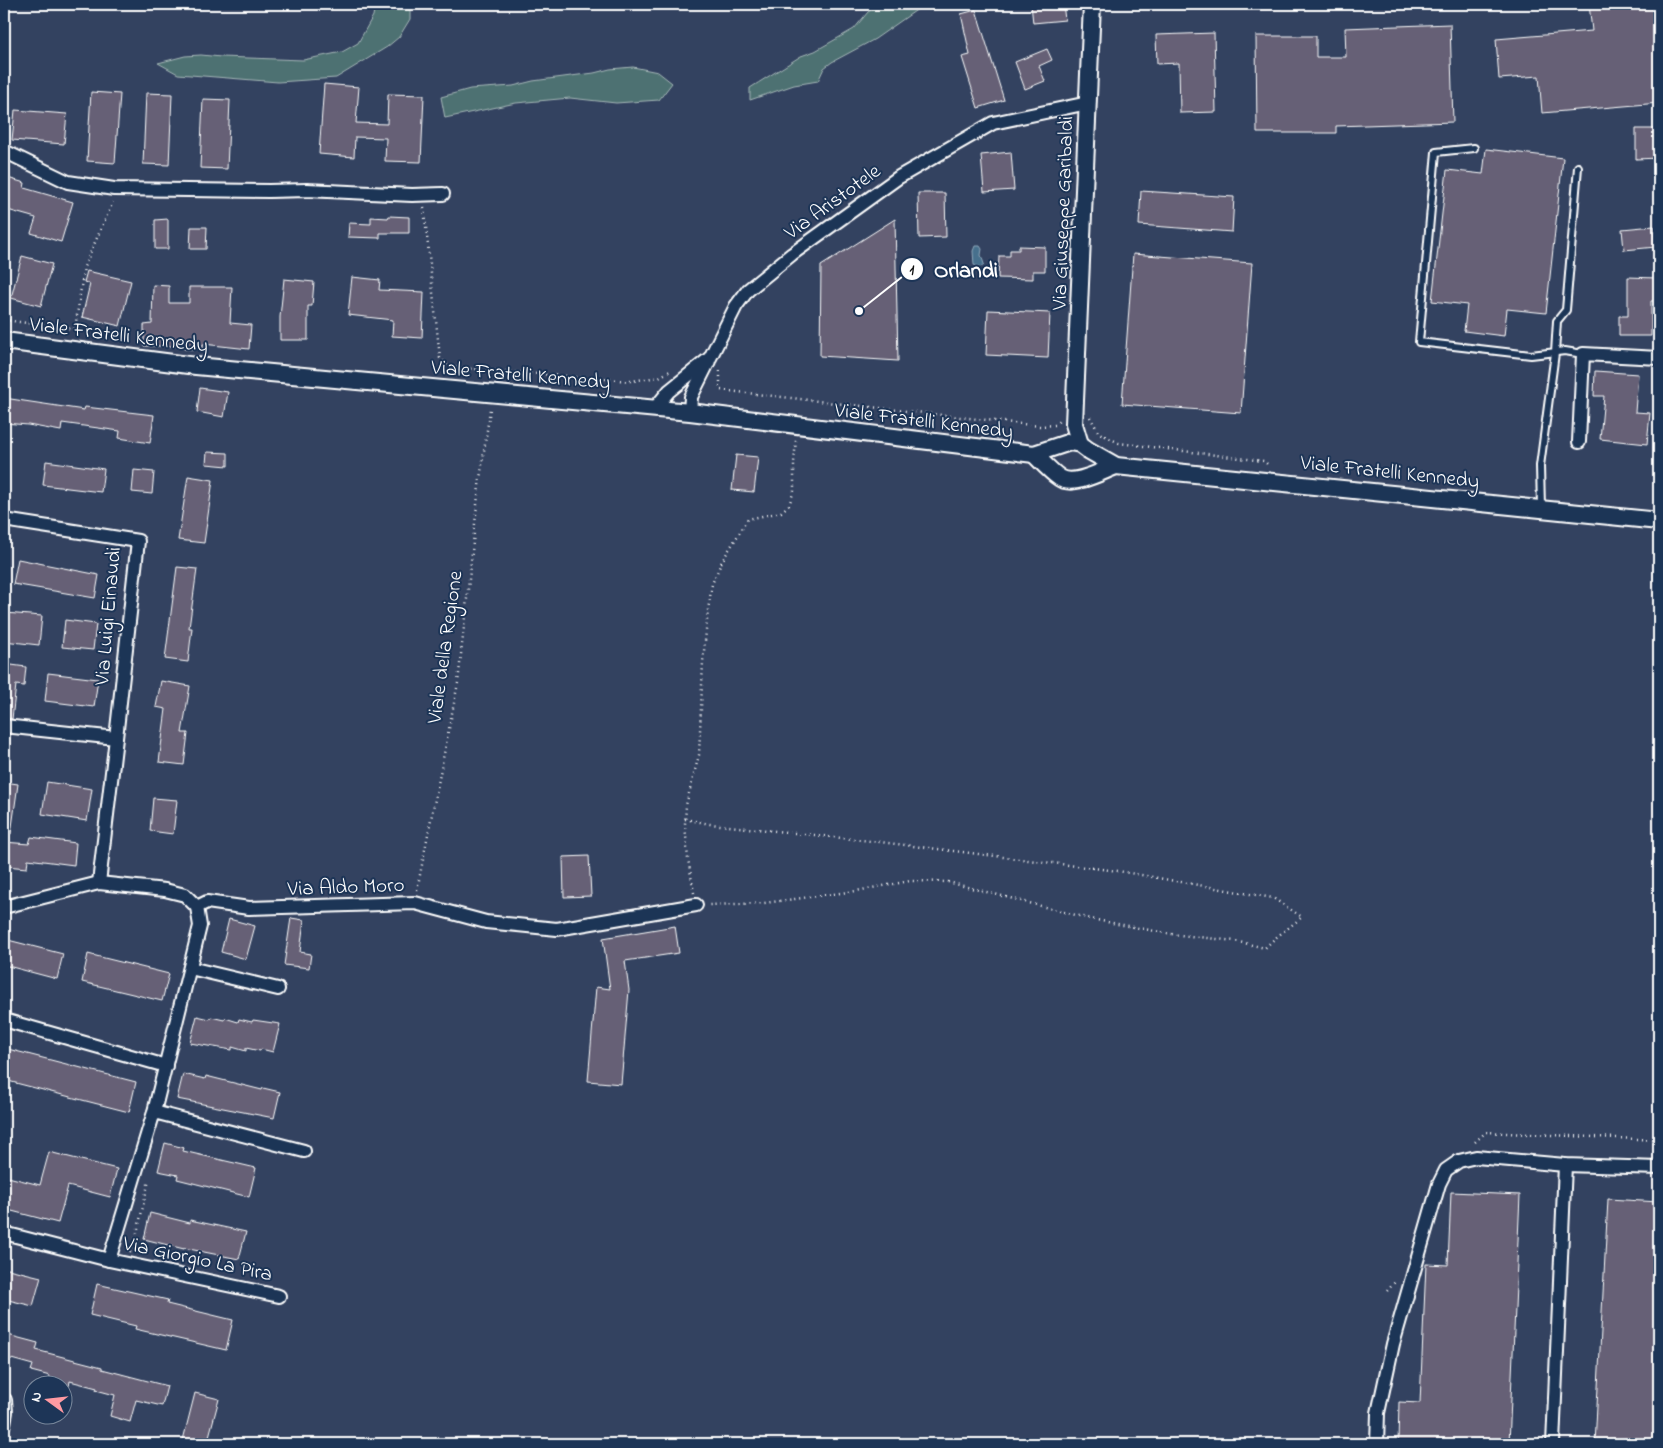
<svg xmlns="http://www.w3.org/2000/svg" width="1663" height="1448" viewBox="0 0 1663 1448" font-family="'Indie Flower',sans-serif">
<rect width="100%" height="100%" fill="#334260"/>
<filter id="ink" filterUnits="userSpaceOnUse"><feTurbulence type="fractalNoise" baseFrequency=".02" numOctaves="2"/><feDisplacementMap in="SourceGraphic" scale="10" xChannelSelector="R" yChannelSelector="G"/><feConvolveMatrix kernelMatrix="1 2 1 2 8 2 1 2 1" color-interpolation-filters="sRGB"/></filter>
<g filter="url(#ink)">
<g fill="#4e7172" stroke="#a6b8b8">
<path d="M375,4H410V19L399,37L387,47L336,78L278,82L178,74L158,63L185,56L201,55L221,57L303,60L342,52L358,43L373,16Z"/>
<path d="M879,4H925L875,39L832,62L824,68L818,81L794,85L750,100V88L801,56L815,51L854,29L868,12Z"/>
<path d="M633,67L658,72L672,83L659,100L616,103L570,98L516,103L445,118L441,97L470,89L513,86L533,81L594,73L610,69Z"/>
</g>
<path fill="#46708d" stroke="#90a9bb" d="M975,246H980L982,249L981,255L984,264L980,267L974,265L973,251Z"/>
<g fill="#666176" stroke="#fff">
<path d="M1031,4H1063L1065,20L1033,23Z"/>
<path d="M1589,4H1659V103L1542,113L1539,76L1499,79L1496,39L1592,31Z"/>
<path d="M976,10L1004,100L978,108L962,57L970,55L961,14Z"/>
<path d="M1450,24L1453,122L1336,126V133H1257L1256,36H1316V57H1346L1345,28Z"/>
<path d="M1214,33L1216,112L1180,113L1179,63L1157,64L1156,35Z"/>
<path d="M1047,49L1052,60L1039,66L1045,81L1025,89L1015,62Z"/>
<path d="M324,84L359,87L356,123L387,124L388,94L424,95L421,162L385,161L386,138L355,137L354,157L319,154Z"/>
<path d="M91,92L120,94L115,163L87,161Z"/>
<path d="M146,93L172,94L169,165L143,164Z"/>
<path d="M203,99L230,100L227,169L200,168Z"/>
<path d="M15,110L67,114L64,144L12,140Z"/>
<path d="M1636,129H1659V158L1636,159Z"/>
<path d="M1486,149L1563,158L1546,313L1507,309L1504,336L1464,331L1467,305L1432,301L1447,170L1483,174Z"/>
<path d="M1011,152L1014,190L984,192L981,155Z"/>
<path d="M4,177L25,183L24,188L73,202L61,242L31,233L36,218L4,209Z"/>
<path d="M1141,191L1234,197L1232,232L1139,225Z"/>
<path d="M918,193H945L946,237L919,238Z"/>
<path d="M389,216L409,217V233H380V238L348,237L349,223L371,224V217L388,218Z"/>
<path d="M168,219V249H155V220Z"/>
<path d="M895,219L898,361L820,356L821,266Z"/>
<path d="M1654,226L1656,247L1624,250L1622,229Z"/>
<path d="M191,227H207L206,249H190Z"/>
<path d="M1019,246L1045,247V271H1033V279L998,278L999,256H1010V250H1019Z"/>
<path d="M1133,254L1252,263L1241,413L1122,404Z"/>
<path d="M22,256L52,264L41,306L11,298Z"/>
<path d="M87,271L131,281L120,326L82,317L90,284L84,282Z"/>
<path d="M352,277L380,280L379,290L424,292L422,338L392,336L393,320L348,315Z"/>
<path d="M1628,277L1656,278L1655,301H1651V336H1619V316H1628Z"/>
<path d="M284,279L314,282L312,306H308V340H280V317Z"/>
<path d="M153,285L169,286V303H189V287H232L230,323L251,325L249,349L203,344V349H184V346H144V325L152,324Z"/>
<path d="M988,310L1050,313L1048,358L986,355Z"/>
<path d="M1595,371L1638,374L1635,412L1650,413L1647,444L1600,439L1604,396H1594Z"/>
<path d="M200,388L228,392L224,417L197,412Z"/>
<path d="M4,398L84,410L85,407L154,415L150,443L119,438L120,431L62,423L61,431L28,425L4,423Z"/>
<path d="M207,452L228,453V466L206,464Z"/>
<path d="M736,455L758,457L754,492L732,490Z"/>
<path d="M46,461L104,469L101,492L43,485Z"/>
<path d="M134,470L154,472L152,494L132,492Z"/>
<path d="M188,476L213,480L204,543L178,540Z"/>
<path d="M18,559L99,575L95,598L13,584Z"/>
<path d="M177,567L197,569L189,628H192L188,662L165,659Z"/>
<path d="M5,613L42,616L39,645L4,641Z"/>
<path d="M65,620L96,624L93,650L62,647Z"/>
<path d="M4,664L26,667L24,686L16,685L12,719L4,718Z"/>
<path d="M48,673L98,679L94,707L45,701Z"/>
<path d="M161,681L190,686L182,733H188L184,765L159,762L166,709L156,707Z"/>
<path d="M4,782L18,784L11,834L4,833Z"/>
<path d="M47,782L92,789L87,821L42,814Z"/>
<path d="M153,798L177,800L173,834L150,831Z"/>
<path d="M31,837L76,843L74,865L28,859L27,868L6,866L7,858H4V842L29,844Z"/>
<path d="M589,856L591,896L564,897L563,857Z"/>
<path d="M291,918L304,920L300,952L311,954L309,968L284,965Z"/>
<path d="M229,919L255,926L246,959L221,952Z"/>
<path d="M675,926L679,953L625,961L629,990L621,1084L588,1081L596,987L610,989L603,938Z"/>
<path d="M4,939L63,954L57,979L4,965Z"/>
<path d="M88,954L169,974L162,1001L82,982Z"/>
<path d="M197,1016L210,1019L211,1017L224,1020L225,1018L238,1022L239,1019L252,1022L253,1020L280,1024L273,1052L261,1049L260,1051L246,1048V1051L232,1047V1050L190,1043Z"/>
<path d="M4,1048L136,1082L129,1112L4,1080Z"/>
<path d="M183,1074L205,1079L206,1076L262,1090L263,1088L280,1092L274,1118L177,1099Z"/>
<path d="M165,1143L184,1148L183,1151L256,1168L249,1197L177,1179L178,1175L158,1171Z"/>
<path d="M49,1152L117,1169L110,1197L68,1186L58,1223L4,1209V1176L40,1185Z"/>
<path d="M1451,1192L1520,1195L1509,1444H1398L1399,1402L1420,1403L1426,1264L1448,1265Z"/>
<path d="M1608,1199L1659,1202V1444H1595Z"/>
<path d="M150,1213L190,1223V1220L246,1232L239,1259L184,1248V1249L144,1239Z"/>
<path d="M4,1268L41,1277L33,1306L4,1299Z"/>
<path d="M97,1284L168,1300L167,1304L233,1320L226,1350L135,1329L136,1326L90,1315Z"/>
<path d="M4,1334L38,1343L36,1350L102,1367V1369L167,1386L162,1406L136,1400L130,1422L110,1416L115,1395L96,1390L97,1388L70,1381L69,1386H47L50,1376L31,1371L33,1365L4,1357Z"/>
<path d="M195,1393L219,1399L207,1444H182Z"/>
</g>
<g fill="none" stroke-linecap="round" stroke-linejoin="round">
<defs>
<g id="service">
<path d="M1474,148L1436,152L1419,342L1531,355L1565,351L1583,354"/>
<path d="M1541,507L1540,466L1555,353L1557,321L1566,310L1578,167"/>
</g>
<g id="minor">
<path d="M4,151L68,182L114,189L269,191L307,190L412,195L443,194"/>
<path d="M655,408L669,391L710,358L736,306L748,290L792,254L899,177L993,123L1088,103"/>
<path d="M690,412L691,397L709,361"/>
<path d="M1579,442L1583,354L1659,358"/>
<path d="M4,520L138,541L116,738L4,726"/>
<path d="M99,883L116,738"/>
<path d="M4,907L99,883L165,890L185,895L197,907"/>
<path d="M197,907L200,926L154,1112L109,1260L279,1296"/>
<path d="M197,907L207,902L249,908L415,903L486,922L557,929L696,905"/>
<path d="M190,968L278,989"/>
<path d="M4,1020L166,1066"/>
<path d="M154,1112L304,1151"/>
<path d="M4,1233L109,1260"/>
<path d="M4,1400H5L6,1412L4,1424"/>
<path d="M1377,1444L1378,1413L1393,1344L1439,1184L1446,1170L1459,1161L1476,1157L1565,1165L1659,1168"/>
<path d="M1553,1444L1565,1165"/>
</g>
<g id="tertiary">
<path d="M4,341L196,366L690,412L1034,454L1070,442L1080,444L1088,450L1116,466L1659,521"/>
<path d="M1080,444L1074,424L1092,4"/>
<path d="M1034,454C1042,462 1051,472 1060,478C1074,487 1102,471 1116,466"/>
</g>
</defs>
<use href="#service" stroke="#fff" stroke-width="10"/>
<use href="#minor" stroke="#fff" stroke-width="16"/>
<use href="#tertiary" stroke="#fff" stroke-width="20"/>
<g stroke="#fff" stroke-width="2.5" stroke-dasharray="1 4" stroke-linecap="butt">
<path d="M424,208L440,358L449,367L631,381L659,377L670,371"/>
<path d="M4,320L75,329L84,267L113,202"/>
<path d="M720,371V390L1040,426L1055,425L1059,421"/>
<path d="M1090,417L1099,433L1119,443L1264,461L1269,466"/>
<path d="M685,819L710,824L880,842L1118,871L1273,898L1302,917C1289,928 1276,936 1265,948L1235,941L1171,934L1091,919L948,882L910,881L856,891L764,903L709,905"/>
<path d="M417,890L458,683L479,486L490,409"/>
<path d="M694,893L688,859L685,824L686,805L699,755L703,662L708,610L712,584L722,561L748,519L781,512L789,505L794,491V463L796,440"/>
<path d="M1475,1142L1486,1132L1659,1140"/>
<path d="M130,1252L134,1246L149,1180"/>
<path d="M1387,1291L1395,1282"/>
</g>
<use href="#service" stroke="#1d3557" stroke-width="6"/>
<use href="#minor" stroke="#1d3557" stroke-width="12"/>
<use href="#tertiary" stroke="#1d3557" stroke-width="16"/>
</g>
</g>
<g text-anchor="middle" stroke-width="4" stroke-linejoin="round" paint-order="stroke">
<g font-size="21" fill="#fff" stroke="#1d3557">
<text transform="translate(832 201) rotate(-36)" y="7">Via Aristotele</text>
<text transform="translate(1062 213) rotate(-88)" y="7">Via Giuseppe Garibaldi</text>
<text transform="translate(119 334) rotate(7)" y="7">Viale Fratelli Kennedy</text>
<text transform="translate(521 374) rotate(5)" y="7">Viale Fratelli Kennedy</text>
<text transform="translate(924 420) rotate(7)" y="7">Viale Fratelli Kennedy</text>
<text transform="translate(1390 471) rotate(6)" y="7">Viale Fratelli Kennedy</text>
<text transform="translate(107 616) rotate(-85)" y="7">Via Luigi Einaudi</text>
<text transform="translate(444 647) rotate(-82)" y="7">Viale della Regione</text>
<text transform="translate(346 886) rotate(-2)" y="7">Via Aldo Moro</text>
<text transform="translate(198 1258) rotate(12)" y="7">Via Giorgio La Pira</text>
</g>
</g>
<path fill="none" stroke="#fff" stroke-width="2" d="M859 311L912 269"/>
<g fill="#fff" stroke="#1d3557" stroke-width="2">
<circle cx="859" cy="311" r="5"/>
<circle cx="912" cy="269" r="12"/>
</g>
<g font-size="15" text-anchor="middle" font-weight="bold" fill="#111">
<text x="912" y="274">1</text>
</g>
<g font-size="22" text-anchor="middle" font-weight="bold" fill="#fff" stroke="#1d3557" stroke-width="4" stroke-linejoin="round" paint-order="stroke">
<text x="966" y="277">Orlandi</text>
</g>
<rect width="1663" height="1448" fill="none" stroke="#1d3557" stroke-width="20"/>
<rect x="10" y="10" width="1643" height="1428" fill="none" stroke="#fff" stroke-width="2" filter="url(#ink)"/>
<g transform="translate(48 1400) rotate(285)"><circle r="24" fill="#1d3557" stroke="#77869a"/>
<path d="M0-4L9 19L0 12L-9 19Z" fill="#ff9aa2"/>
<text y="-8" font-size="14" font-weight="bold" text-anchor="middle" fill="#ffffff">N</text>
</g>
</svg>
